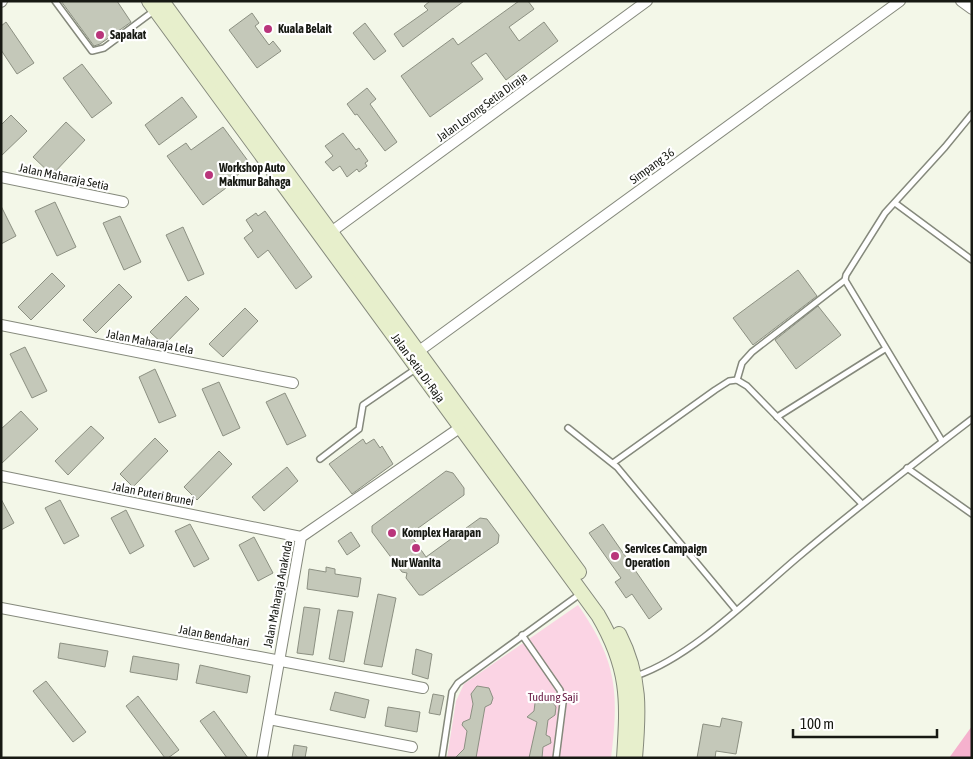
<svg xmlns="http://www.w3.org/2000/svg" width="973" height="759" viewBox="0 0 973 759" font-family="'Asap Condensed',sans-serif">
<rect width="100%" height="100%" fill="#f3f7e8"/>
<path fill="#fbd4e4" d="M578,605C617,661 619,692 611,758H447L456,701L464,684Z"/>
<path fill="#f5b1cd" d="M972,726V758H949Z"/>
<g fill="#c4c8b9" stroke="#8c9082">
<path d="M61,1H117L131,22L100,44L94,46Z"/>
<path d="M430,1H464L403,47L394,34L428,10L424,6Z"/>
<path d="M519,1H528L534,9L509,27L519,41L544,22L558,41L506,80L486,53L471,63L483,79L430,117L401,76L453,38L458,45Z"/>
<path d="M252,13L259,23L255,26L269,45L273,41L281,51L257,68L229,30Z"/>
<path d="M6,22L34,63L17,74L1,50V26Z"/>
<path d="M365,23L386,51L374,60L353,33Z"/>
<path d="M82,64L112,103L92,118L63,78Z"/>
<path d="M367,88L376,99L370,104L397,142L385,151L357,114L355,115L347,104Z"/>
<path d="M182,97L197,117L159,145L145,125Z"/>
<path d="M11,115L27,131L1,156V125Z"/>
<path d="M66,122L85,140L52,175L33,157Z"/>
<path d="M223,127L251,165L224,185L226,188L203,205L167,156L186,143L191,150Z"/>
<path d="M343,133L356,150L359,148L368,161L365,163L367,166L359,172L357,169L347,177L340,166L333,171L325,162L333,156L325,146Z"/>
<path d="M55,202L76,247L57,256L35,211Z"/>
<path d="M1,206L16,236L1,244Z"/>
<path d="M265,211L312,277L296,289L268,250L258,258L244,238L253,231L246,220L256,213L258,216Z"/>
<path d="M120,216L141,262L124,270L103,223Z"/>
<path d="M183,227L204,274L188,281L166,235Z"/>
<path d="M798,270L817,296L753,345L733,318Z"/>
<path d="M52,273L65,286L31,320L18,307Z"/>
<path d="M119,284L132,297L96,333L83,320Z"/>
<path d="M186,296L199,309L164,345L150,332Z"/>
<path d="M818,306L841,335L796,369L775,340Z"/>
<path d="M245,308L258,321L223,357L209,344Z"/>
<path d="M25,347L47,391L32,398L10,354Z"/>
<path d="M155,369L176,416L159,423L139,377Z"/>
<path d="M219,382L240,428L223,436L202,389Z"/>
<path d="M285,393L306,436L287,445L266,402Z"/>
<path d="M21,411L38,429L1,464V429Z"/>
<path d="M91,426L104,438L68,475L55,461Z"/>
<path d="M155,438L168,451L133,487L120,474Z"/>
<path d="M363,439L366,444L374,439L380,448L382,446L393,464L352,494L329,464Z"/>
<path d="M219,451L232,464L197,500L184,487Z"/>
<path d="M287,467L298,481L264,511L252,497Z"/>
<path d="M446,471L453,473L464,488V495L410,534L426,557L480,518L487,519L499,535L498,543L423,595H419L406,578L407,573L402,572L372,532V526Z"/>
<path d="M1,499L14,523L1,530Z"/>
<path d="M60,500L79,536L64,544L45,508Z"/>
<path d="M126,510L144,546L130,554L111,518Z"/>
<path d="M190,524L209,559L194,567L175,531Z"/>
<path d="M603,524L662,609L649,619L632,594L626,598L615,582L621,578L589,533Z"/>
<path d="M351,532L360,546L347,555L338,541Z"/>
<path d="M254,537L273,573L258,581L239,545Z"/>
<path d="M326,567L335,569V574L361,578L358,597L307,589L309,569L326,572Z"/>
<path d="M378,594L396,598L382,667L364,664Z"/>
<path d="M304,607L320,609L313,655L297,653Z"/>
<path d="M338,610L353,612L344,662L329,659Z"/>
<path d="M60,643L108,651L105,667L58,658Z"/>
<path d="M416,649L432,654L428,679L412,674Z"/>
<path d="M133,656L179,664L177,680L130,672Z"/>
<path d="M200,665L250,676L247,693L196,683Z"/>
<path d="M46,681L86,732L73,742L33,691Z"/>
<path d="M477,686L489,688L493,698L491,704L485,707L476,758H455L464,749L467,731L462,725L463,722L470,719L473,704L471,694Z"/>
<path d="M335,692L369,700L365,718L330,710Z"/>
<path d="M433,694L444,696L440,715L429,713Z"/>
<path d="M138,696L179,750L168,758H165L126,706Z"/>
<path d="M544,698L552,701L556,707L555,715L548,720L546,735L550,737L551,743L543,747L542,758H529L537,722L527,717L534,711L535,703Z"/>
<path d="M388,707L420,712L417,732L385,726Z"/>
<path d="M214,711L248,758H227L200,721Z"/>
<path d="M722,718L742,722L736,754L716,751L715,758H697L703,724L720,727Z"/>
<path d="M294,745L307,747L305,758H292Z"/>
</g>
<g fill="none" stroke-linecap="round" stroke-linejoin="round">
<defs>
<g id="lane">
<path d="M55,1L92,51L104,48L155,10"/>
<path d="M895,203L972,260"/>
<path d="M737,380L742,363L752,352L845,280"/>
<path d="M777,417L885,349"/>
<path d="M568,428L617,467L736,610"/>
<path d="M942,441L845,280L846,275L885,213L945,147L972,114"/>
<path d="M320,459L359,429L363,405L417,368"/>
<path d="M613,463L715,390L729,381L737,380L747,386L862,504"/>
<path d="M907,468L972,514"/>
<path d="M522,635L560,690L563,703L556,758"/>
<path d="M636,676C692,657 751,597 797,558C854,510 913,464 972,419"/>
<path d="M442,758L452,692L458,683L580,594"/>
</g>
<g id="street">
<path d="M961,1L972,9"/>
<path d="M1,2L2,1"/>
<path d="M1,177L123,202"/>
<path d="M331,232L647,1"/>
<path d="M1,325L293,383"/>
<path d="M419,351L900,1"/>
<path d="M1,476L301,537"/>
<path d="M1,608L423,688"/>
<path d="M269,719L412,747"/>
<path d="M262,758L301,537L461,427"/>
</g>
<g id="secondary">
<path d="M149,1L598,615C629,668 628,699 624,758"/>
<path d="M162,1L579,572"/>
<path d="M619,634C641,677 639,711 635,758"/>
</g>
</defs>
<use href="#lane" stroke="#85897c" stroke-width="8"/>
<use href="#street" stroke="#85897c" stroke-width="12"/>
<use href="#secondary" stroke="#85897c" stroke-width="16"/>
<use href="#lane" stroke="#fff" stroke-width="5"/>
<use href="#street" stroke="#fff" stroke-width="10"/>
<use href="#secondary" stroke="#e7efcc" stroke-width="14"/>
</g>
<g fill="#b9357b" stroke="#fff" stroke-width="2">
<circle cx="268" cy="29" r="5"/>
<circle cx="100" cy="35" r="5"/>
<circle cx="209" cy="175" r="5"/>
<circle cx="392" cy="533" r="5"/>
<circle cx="416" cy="548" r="5"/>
<circle cx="615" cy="556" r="5"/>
</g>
<g text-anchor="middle" stroke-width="4.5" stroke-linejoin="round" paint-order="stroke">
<g font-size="12" font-weight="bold" fill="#171913" stroke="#fff" text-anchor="start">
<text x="278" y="33">Kuala Belait</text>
<text x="110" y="39">Sapakat</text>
<text x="219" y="172">Workshop Auto<tspan x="219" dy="14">Makmur Bahaga</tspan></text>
<text x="402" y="537">Komplex Harapan</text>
<text x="625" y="553">Services Campaign<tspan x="625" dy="14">Operation</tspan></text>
<text x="416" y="567" text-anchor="middle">Nur Wanita</text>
</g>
<g font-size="12" fill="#171913" stroke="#fff">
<text transform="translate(482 107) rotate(-36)" y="4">Jalan Lorong Setia Diraja</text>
<text transform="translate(652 166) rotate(-36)" y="4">Simpang 36</text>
<text transform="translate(64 177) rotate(12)" y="4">Jalan Maharaja Setia</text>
<text transform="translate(150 342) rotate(11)" y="4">Jalan Maharaja Lela</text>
<text transform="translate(418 368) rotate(54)" y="4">Jalan Setia Di-Raja</text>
<text transform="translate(153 494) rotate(11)" y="4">Jalan Puteri Brunei</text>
<text transform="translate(278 594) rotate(-79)" y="4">Jalan Maharaja Anaknda</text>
<text transform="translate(214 636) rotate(11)" y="4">Jalan Bendahari</text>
</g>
<g font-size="12" fill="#6b1f47" stroke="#fff">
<text x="553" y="701">Tudung Saji</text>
</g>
</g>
<rect width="973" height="759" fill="none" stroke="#171913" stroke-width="5"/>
<path d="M793 729v8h144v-8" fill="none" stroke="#171913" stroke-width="2.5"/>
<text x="800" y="729" font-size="15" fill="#171913" stroke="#ffffff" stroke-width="4" paint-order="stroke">100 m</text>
</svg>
